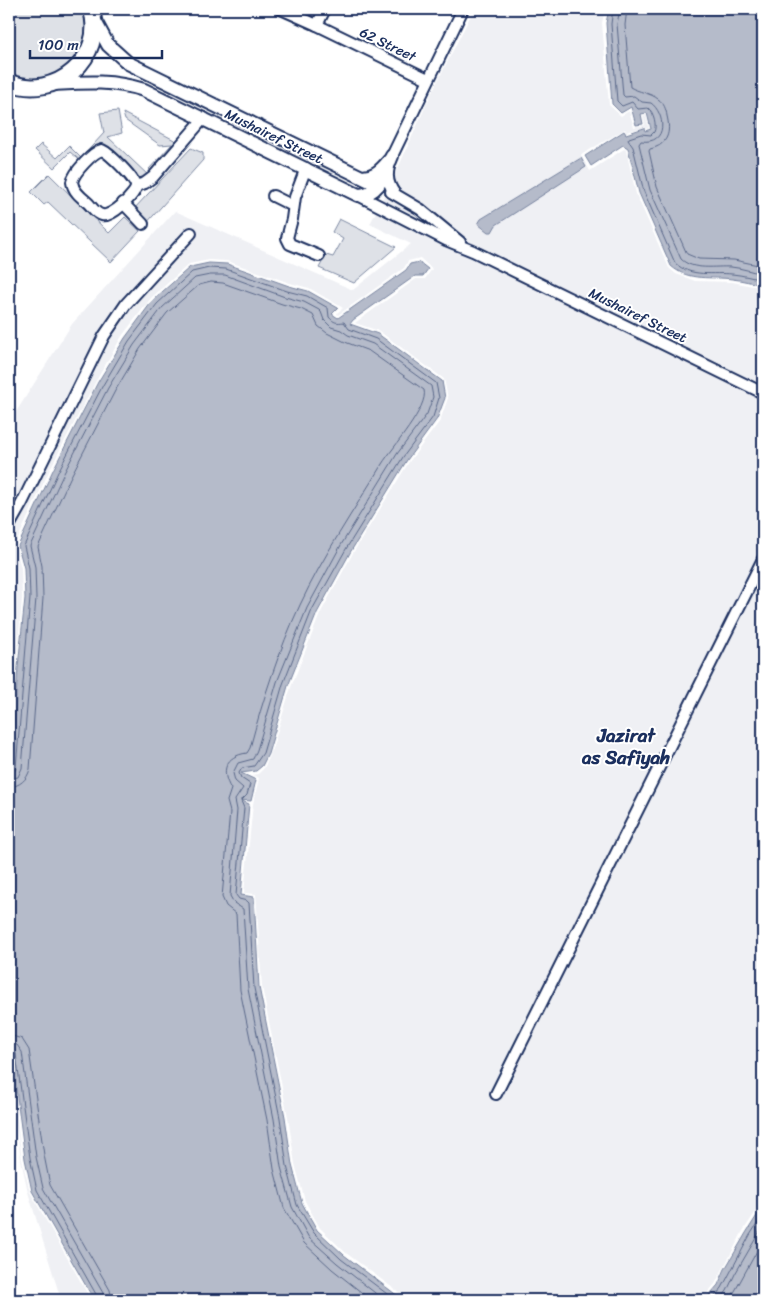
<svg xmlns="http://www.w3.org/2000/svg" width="772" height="1309" viewBox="0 0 772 1309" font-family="Sriracha,sans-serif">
<rect width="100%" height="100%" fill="#fff"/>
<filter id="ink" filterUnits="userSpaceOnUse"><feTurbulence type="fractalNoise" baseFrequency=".02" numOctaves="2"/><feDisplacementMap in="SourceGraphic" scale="10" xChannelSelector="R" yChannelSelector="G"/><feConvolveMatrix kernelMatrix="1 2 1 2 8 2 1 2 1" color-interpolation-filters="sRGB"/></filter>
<g filter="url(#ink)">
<g fill="#eff0f4">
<path d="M474,9H605L602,23L609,105L621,116L629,111L634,127L645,125L643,115H646L649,128L646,129L645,127L626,132L625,129L581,155L590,171L624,149L626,150L636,194L669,268L676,274L695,281L732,282L763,288V1201L743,1231L715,1284L701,1300H409L346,1253L320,1228L305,1201L295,1164L288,1117L262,987L256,894L244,893L253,804L259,778L252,775L258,774L264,768L270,756L291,687L320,614L353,553L409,462L440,421L448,398L444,379L379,331L355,323L416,279H425L432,269L420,258L408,261L404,268L338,315L337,313L343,308L309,288L290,283L227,261L209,260L189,264L151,298L122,336L96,381L50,469L15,545L21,568L22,598L9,759V423L72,324L175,211L353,290L411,244L370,224L399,166L431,94Z"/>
<path d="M9,1057L22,1160L30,1192L91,1300H61L28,1192L21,1160L9,1070Z"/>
</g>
<g fill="#dee1e7" stroke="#7c88a2">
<path d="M9,9H86L89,43L61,78L18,79L9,75Z"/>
<path d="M118,111L122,133L108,137L150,177L142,184L100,143L82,162L70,152L54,168L35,150L41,144L57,158L69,146L81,158L104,133L100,113Z"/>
<path d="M123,113L180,143L152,172L149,169L172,144L160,145L125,120Z"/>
<path d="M191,148L203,153V160L145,225L133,210Z"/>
<path d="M49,174L109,233L125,217L140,231L111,262L48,202L44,205L31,192Z"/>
<path d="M339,219L396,247L354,283L319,268L326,255L333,257L343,239L332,232Z"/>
</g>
<g fill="#b5bbca" stroke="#77839f">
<path d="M609,9H763V285C753,283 742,280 732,279C711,276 689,282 671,266L639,193L628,148L623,145L591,166L585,156L624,131L626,134L644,128L645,131L651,129L647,113L641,114L643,124L636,125L631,107L621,113L612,104L606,23Z"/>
<path d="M581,158L586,167L496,225L492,232H488L478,224L481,219Z"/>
<path d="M419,262L428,269L423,276H415L353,320L350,324L378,334L442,381L445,398L437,419L407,460L351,551L317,613L288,686L268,754L262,766L256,771L241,773L256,780L251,801L240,800L249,804L241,895L254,897L259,987L285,1117L292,1165L302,1203L317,1230L344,1255L403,1300H94L32,1191L25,1159L9,1034V804L18,667L25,598L24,568L18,546L53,470L98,382L125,338L153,300L190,267L209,263L227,264L289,286L308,291L338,308L332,314L338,318L406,270L410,264Z"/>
<path d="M763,1206V1300H705L718,1285L725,1269L746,1233Z"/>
</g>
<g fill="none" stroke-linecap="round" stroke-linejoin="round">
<g stroke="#596789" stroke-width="1">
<path d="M613,9L611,24L617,101L622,106L632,102L638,109L648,108C654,112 657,126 654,132L651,135L641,134L629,138L628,140L633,147L644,192L675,263C691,278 713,272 732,274C743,275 753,278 763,280"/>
<path d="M620,9L617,24L623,95L625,97L634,96L642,102L651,103C665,113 669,145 641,141L639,144L650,190L681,259C693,271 715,266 731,267C742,268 753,272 763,274"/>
<path d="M627,9L625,25L630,87C638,92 651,93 658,99C664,103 666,109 667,116C671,132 668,145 650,149L649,151L657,187L687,254L699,259L734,260L763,266"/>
<path d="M9,773L14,772L16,768L30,598L29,568L24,546L58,472L103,385L129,341L157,304L192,272L209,268L226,269L287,291L307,296L328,308L329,317C334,323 337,323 344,322L349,329L376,339L436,383L439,398L433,417L403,457L346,549L312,610L283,684L263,753L254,766L242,768L239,773L241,778L250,784L247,795L241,801L244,808L236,895L239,899L247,901L249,903L254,988L280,1118L287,1166L297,1205L314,1233L341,1259L395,1300"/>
<path d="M9,779L18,777L22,768L36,598L35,567L30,546L63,475L108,388L134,345L162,308L195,278L210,275H225L285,297L304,302L319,310L321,312L324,320L331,327L341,330L348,335L373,344L431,386L433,397L427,414L397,454L341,545L307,608L277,682L257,750L253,759L238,763L233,773L235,781L243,788L235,800L237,810L230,896L234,903L243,909L248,989L274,1119L281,1167L292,1207L309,1238L337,1263L384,1300"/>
<path d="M9,787C20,786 27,780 30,769L43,598L42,566L38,547L70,478L115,391L140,349L167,313L199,285L211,282L223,283L282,304L301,309L313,315L318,326L327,333L345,342L369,351L424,390C429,407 392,448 382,464C354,510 323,556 300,605C279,650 263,699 250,748L247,753C225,756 220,771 231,789L227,801L230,812L222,897L226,906L236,914L240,990L267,1120L274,1169L284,1208L304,1243L332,1269L371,1300"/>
<path d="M9,1035L22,1039L29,1050L44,1155L50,1185L110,1290L112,1300"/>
<path d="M9,1043L17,1045L22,1052L36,1157L43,1188L103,1293L104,1300"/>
<path d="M9,1049L14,1050L16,1054L30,1158L37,1190L97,1296L98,1300"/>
<path d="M712,1300L722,1288L750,1235L763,1215"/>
<path d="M720,1300L727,1291L735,1274L763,1226"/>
<path d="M730,1300L763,1240"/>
</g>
<defs>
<g id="minor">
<path d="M281,9L317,25L428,79"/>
<path d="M317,25L325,9"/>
<path d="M102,150C109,153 136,179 136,187C135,195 111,218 102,215C96,214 92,207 88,203C81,197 73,191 72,182C74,172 93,152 102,150Z"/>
<path d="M306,168L295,197L292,219L287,238L290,244L319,256"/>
<path d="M360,176C372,177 380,170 388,160"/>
<path d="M136,186L145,183L153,177L204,118"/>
<path d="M391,192L420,209L460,242"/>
<path d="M395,194C385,181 387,171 392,156L463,9"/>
<path d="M358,195L446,240L473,251L763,393"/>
<path d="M273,196L293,206"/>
<path d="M123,203L143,224"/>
<path d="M9,526L22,503L104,336L126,304L191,233"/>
<path d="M496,1094L763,559"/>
</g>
<g id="tertiary">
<path d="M95,21L108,45L128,63L378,185"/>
<path d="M54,84C86,82 112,80 144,90L358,195C380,195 385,172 392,156"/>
</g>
<path id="secondary" d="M9,82C55,102 107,57 91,9"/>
</defs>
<use href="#minor" stroke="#1b2f5e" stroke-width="14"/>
<use href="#tertiary" stroke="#1b2f5e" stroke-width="16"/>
<use href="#secondary" stroke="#1b2f5e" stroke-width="19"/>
<use href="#minor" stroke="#fff" stroke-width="10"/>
<use href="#tertiary" stroke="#fff" stroke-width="12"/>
<use href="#secondary" stroke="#fff" stroke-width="15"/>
</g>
</g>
<g text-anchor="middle" stroke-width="4" stroke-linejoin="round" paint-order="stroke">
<g font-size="14" fill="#1b2f5e" stroke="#fff">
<text transform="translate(388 44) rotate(26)" y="5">62 Street</text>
<text transform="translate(274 136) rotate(26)" y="5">Mushairef Street</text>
<text transform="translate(638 315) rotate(26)" y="5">Mushairef Street</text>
</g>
<g font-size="19" font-weight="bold" fill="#1b2f5e" stroke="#fff">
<text x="626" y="742">Jazirat<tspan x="626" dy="22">as Safiyah</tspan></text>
</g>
</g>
<rect width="772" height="1309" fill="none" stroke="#fff" stroke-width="30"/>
<rect x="15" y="15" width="742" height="1279" fill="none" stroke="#1b2f5e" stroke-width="2" filter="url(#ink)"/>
<path d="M30 50v8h132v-8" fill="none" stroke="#1b2f5e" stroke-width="2.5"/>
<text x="38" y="50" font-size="15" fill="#1b2f5e" stroke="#ffffff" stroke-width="4" paint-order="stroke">100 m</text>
</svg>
